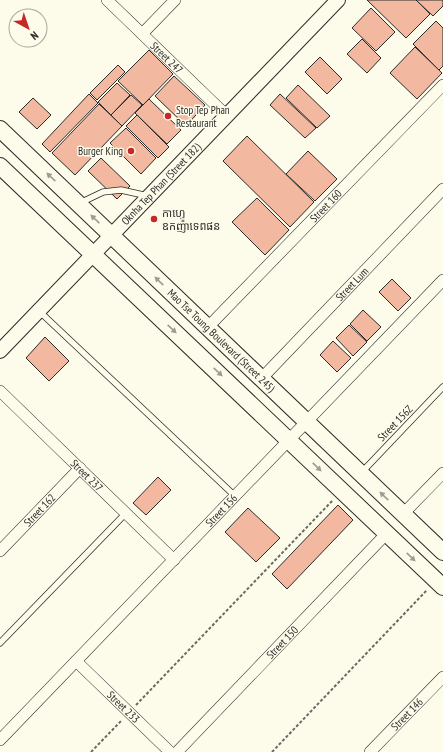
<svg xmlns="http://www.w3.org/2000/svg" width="443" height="752" viewBox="0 0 443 752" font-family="'PT Sans Narrow','Noto Sans Khmer',sans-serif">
<rect width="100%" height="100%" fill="#fdfbea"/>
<g fill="#f2b8a0" stroke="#2b2b2b">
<path d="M367,0H416L430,14L406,38Z"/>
<path d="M416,0H443V6L433,16Z"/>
<path d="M371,8L395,32L376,51L352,28Z"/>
<path d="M436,21L443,28V66L439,70L413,44Z"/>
<path d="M362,39L381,58L367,73L347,54Z"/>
<path d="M415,47L442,73L417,99L390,73Z"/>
<path d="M149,50L173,74L143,105L118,81Z"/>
<path d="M320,57L342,79L327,94L305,72Z"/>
<path d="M118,65L125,72L97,100L90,93Z"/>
<path d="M174,76L205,105L186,126L155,96Z"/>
<path d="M117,83L130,95L111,115L98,102Z"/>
<path d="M298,85L330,116L317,128L286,98Z"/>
<path d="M89,94L98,103L50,152L42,144Z"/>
<path d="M280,94L316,128L305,138L270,105Z"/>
<path d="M131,95L142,105L122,126L111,115Z"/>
<path d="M33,98L51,115L37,129L19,112Z"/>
<path d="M149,99L181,130L167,144L135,113Z"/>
<path d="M99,104L122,126L75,175L52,153Z"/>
<path d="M137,115L169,147L158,158L126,126Z"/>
<path d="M126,128L156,158L141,174L110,143Z"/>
<path d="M247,136L314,202L290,227L223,161Z"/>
<path d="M308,151L337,179L315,201L286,174Z"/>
<path d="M101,158L130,186L117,199L88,171Z"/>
<path d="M257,198L289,230L265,255L232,222Z"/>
<path d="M392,279L411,298L398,311L379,292Z"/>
<path d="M363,310L381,327L367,341L350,324Z"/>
<path d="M349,325L367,342L353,356L336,338Z"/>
<path d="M45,337L69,361L49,381L26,358Z"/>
<path d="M333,341L351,358L337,372L320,355Z"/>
<path d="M158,477L171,490L146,515L133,503Z"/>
<path d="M338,505L353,520L287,589L272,574Z"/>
<path d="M248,508L280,538L256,562L225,532Z"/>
</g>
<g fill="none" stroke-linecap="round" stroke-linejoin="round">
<defs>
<g id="service">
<path d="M80,203L103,192L121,190L148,196"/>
<path d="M39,311L235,496"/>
<path d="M362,472L443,387"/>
<path d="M0,643L126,513"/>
</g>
<g id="minor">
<path id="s1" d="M107,0L226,115"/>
<path d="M142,34L175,0"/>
<path id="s2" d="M208,327L443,85"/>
<path id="s3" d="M262,378L443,189"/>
<path id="s4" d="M0,391L174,560"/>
<path d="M403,514L443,473"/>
<path id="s5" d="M0,551L80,468"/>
<path id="s6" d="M76,661L170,752"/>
<path id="s7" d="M0,740L443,280"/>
<path id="s8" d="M177,752L387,533"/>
<path id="s9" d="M370,752L443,677"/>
</g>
<g id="tertiary">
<path id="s10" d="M0,351L338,0"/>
</g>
<g id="secondary">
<path id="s11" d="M0,129L443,552"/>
<path d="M0,166L443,587"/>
</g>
</defs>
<use href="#service" stroke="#2b2b2b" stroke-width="7"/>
<use href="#minor" stroke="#2b2b2b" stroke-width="12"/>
<use href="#tertiary" stroke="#2b2b2b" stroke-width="16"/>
<use href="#secondary" stroke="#2b2b2b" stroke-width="18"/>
<g stroke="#6a6964" stroke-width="2" stroke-dasharray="3 2" stroke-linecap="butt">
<path d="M136,705L333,500"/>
<path d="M91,752L121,721"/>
<path d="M272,752L427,590"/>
</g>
<use href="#service" stroke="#fdfbea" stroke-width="5.5"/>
<use href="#minor" stroke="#fdfbea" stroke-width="11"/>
<use href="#tertiary" stroke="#fdfbea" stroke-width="14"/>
<use href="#secondary" stroke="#fdfbea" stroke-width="16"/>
</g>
<defs><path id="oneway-solid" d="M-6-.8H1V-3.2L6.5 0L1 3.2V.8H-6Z"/></defs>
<g fill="#9e9d94">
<use href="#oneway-solid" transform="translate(51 177) rotate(-137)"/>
<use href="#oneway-solid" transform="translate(95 219) rotate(-137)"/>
<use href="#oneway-solid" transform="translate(159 281) rotate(-136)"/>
<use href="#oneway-solid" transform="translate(172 329) rotate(43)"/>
<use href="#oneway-solid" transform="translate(218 372) rotate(43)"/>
<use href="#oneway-solid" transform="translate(317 467) rotate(44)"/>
<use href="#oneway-solid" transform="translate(384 496) rotate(-136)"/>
<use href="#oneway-solid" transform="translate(411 557) rotate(44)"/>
</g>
<g fill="#c62828" stroke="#fdfbea" stroke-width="1.5">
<circle cx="168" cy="116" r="4"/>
<circle cx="131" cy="151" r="4"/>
<circle cx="154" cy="219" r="4"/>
</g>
<g text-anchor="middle" stroke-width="3" stroke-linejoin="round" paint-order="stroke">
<g font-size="11" fill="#2b2b2b" stroke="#fdfbea">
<text dy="4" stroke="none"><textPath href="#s1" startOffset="83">Street 247</textPath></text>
<text dy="4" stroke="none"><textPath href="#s10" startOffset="232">Oknha Tep Phan (Street 182)</textPath></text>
<text dy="4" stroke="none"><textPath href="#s2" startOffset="169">Street 160</textPath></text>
<text dy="4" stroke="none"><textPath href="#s3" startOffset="130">Street Lum</textPath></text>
<text dy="4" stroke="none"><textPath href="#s11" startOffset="306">Mao Tse Toung Boulevard (Street 245)</textPath></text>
<text transform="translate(395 423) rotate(-46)" y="4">Street 156Z</text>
<text dy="4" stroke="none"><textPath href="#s4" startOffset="121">Street 237</textPath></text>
<text dy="4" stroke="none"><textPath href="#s5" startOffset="57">Street 162</textPath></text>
<text dy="4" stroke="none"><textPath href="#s7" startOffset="319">Street 156</textPath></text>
<text dy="4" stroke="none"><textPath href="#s8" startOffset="152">Street 150</textPath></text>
<text dy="4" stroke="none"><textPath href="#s6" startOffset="66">Street 233</textPath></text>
<text dy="4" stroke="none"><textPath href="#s9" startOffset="53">Street 146</textPath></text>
</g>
<g font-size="11" fill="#2b2b2b" stroke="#fdfbea" text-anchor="start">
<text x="176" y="114">Stop Tep Phan<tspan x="176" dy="13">Restaurant</tspan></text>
<text x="123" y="155" text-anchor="end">Burger King</text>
<text x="162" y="217">កាហ្វេ<tspan x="162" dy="13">ឧកញ៉ាទេពផន</tspan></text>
</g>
</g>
<g transform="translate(28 28) rotate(140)"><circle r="19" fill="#fdfbea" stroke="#a9a89e"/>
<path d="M0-3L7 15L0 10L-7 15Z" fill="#c62828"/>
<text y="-6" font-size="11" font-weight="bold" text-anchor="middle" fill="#2b2b2b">N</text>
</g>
</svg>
